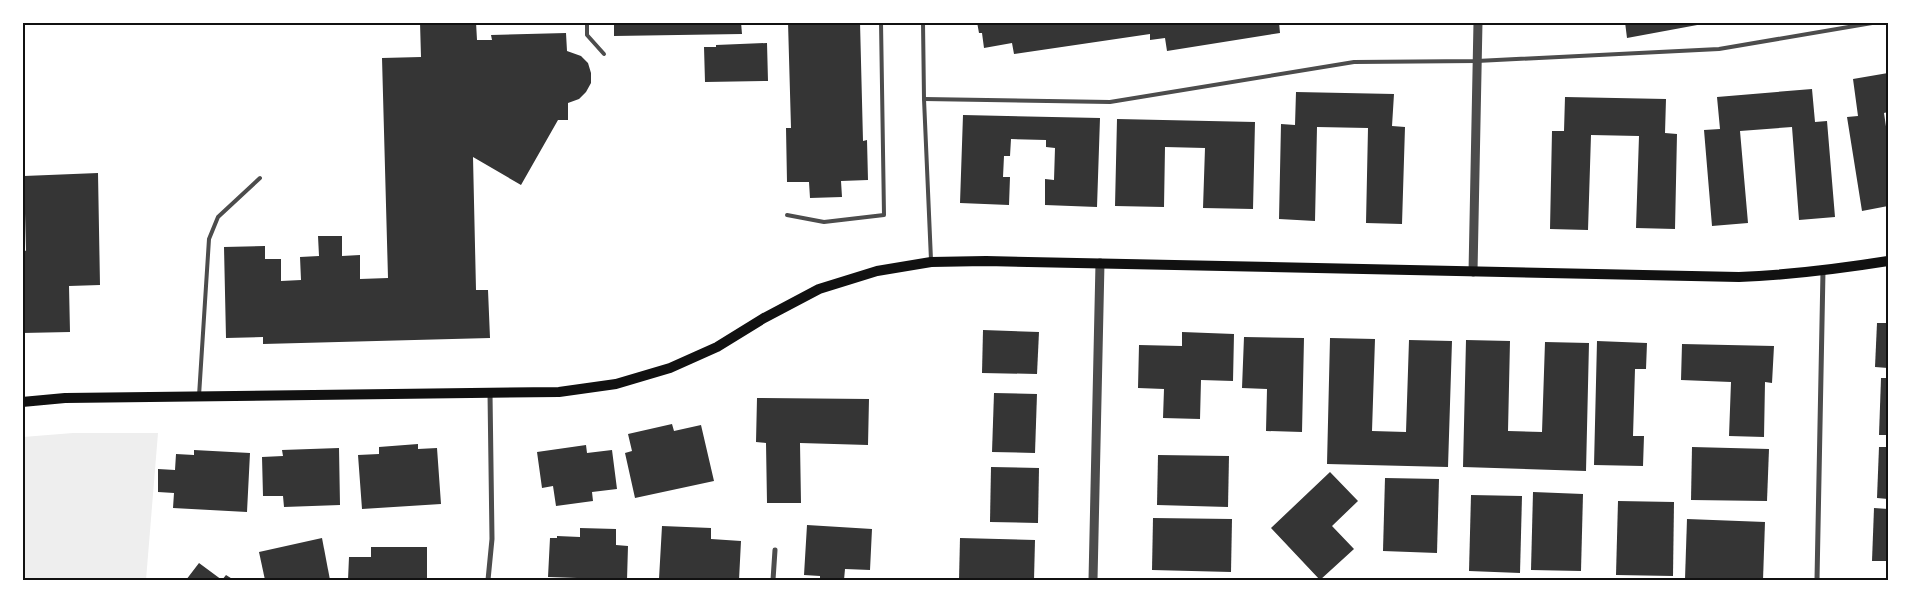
<svg xmlns="http://www.w3.org/2000/svg" width="1911" height="603" viewBox="0 0 1911 603" font-family="'Roboto Condensed',sans-serif">
<rect width="100%" height="100%" fill="#fff"/>
<path fill="#eee" d="M73,433H158L146,580H23V437Z"/>
<g fill="#353535">
<path d="M420,22H476L477,40H492L491,35L566,33L567,51L581,56L588,63L591,73V83L586,92L579,99L568,103V120H558L521,185L473,157L476,290H488L490,338L263,344V337L226,338L224,247L265,246V259H281V281L301,280L300,257L319,256L318,236H342V256L360,255V279L388,278L382,58L421,57Z"/>
<path d="M614,22H741L742,34L614,36Z"/>
<path d="M788,22H860L863,141L867,140L868,180L841,181L842,197L810,198L809,182H787L786,128H791Z"/>
<path d="M977,22H1279L1280,33L1167,51L1165,38L1150,40V34L1014,54L1012,43L984,48L982,33H979Z"/>
<path d="M1625,22H1707L1708,23L1627,38Z"/>
<path d="M767,43L768,81L705,82L704,47H716V45Z"/>
<path d="M1888,73V112L1884,113L1888,140V206L1862,211L1847,117L1858,116L1853,79Z"/>
<path d="M1812,89L1815,122L1827,121L1835,217L1799,220L1792,127L1740,131L1748,223L1712,226L1704,130L1720,129L1717,97Z"/>
<path d="M1296,92L1394,94L1392,126L1405,127L1402,224L1366,223L1368,128L1317,127L1315,221L1279,219L1281,124L1295,125Z"/>
<path d="M1565,97L1666,99L1665,133L1677,134L1675,229L1636,228L1639,136L1591,135L1588,230L1550,229L1552,131H1564Z"/>
<path d="M963,115L1100,118L1097,207L1045,205V179L1054,180L1055,148L1046,147V140L1011,139L1010,156H1004L1003,177H1010L1009,205L960,203Z"/>
<path d="M1117,119L1255,122L1253,209L1203,208L1205,148L1165,147L1164,207L1115,206Z"/>
<path d="M98,173L100,285L69,286L70,332L22,333V249L26,251L24,176Z"/>
<path d="M1877,323H1888V368L1875,367Z"/>
<path d="M983,330L1039,332L1037,374L982,373Z"/>
<path d="M1182,332L1234,334L1233,381L1201,380L1200,419L1163,418L1164,389L1138,388L1139,345L1182,346Z"/>
<path d="M1244,337L1304,338L1302,432L1266,431L1267,389L1242,388Z"/>
<path d="M1330,338L1375,339L1372,431L1406,432L1409,340L1452,341L1448,467L1327,464Z"/>
<path d="M1466,340L1510,341L1508,431L1542,432L1545,342L1589,343L1586,471L1463,467Z"/>
<path d="M1597,341L1647,343L1646,369H1635L1633,436H1644L1643,466L1594,465Z"/>
<path d="M1682,344L1774,346L1772,383L1765,382L1764,437L1729,436L1731,382L1681,380Z"/>
<path d="M1881,378H1888V435H1879Z"/>
<path d="M994,393L1037,394L1035,453L992,452Z"/>
<path d="M757,398L869,399L868,445L800,443L801,503H767L766,443L756,442Z"/>
<path d="M672,424L674,431L701,425L714,481L635,498L625,453L632,451L628,434Z"/>
<path d="M418,444V449L437,448L441,504L362,509L358,455L379,454V447Z"/>
<path d="M586,445L587,453L612,450L617,489L592,492L593,501L556,506L553,486L542,488L537,452Z"/>
<path d="M1692,447L1769,449L1767,501L1691,500Z"/>
<path d="M1879,447H1888V499L1877,498Z"/>
<path d="M339,448L340,505L284,507L283,496H263L262,457L283,456L282,450Z"/>
<path d="M194,450L250,453L247,512L173,508L174,493L158,492V469L175,470L176,454L194,455Z"/>
<path d="M1158,455L1229,456L1228,507L1157,505Z"/>
<path d="M991,467L1039,468L1038,523L990,522Z"/>
<path d="M1330,472L1358,501L1332,526L1354,549L1320,580L1271,528Z"/>
<path d="M1385,478L1439,479L1437,553L1383,551Z"/>
<path d="M1533,492L1583,494L1581,571L1531,570Z"/>
<path d="M1471,495L1522,496L1520,573L1469,571Z"/>
<path d="M1618,501L1674,502L1673,576L1616,575Z"/>
<path d="M1874,508L1888,509V561H1872Z"/>
<path d="M1153,518L1232,519L1231,572L1152,570Z"/>
<path d="M1687,519L1765,522L1763,580L1685,579Z"/>
<path d="M807,525L872,529L870,570L845,569L844,580H820V576L804,575Z"/>
<path d="M662,526L711,528V539L741,541L739,580L659,579Z"/>
<path d="M580,528L616,529V545L628,546L627,580H577V578L548,577L550,538H557V536L580,537Z"/>
<path d="M322,538L330,580H265L259,552Z"/>
<path d="M960,538L1035,540L1034,580H959Z"/>
<path d="M371,547H427V580H348L349,557H371Z"/>
<path d="M199,563L222,580L226,575L234,580H186Z"/>
</g>
<g fill="none" stroke-linecap="round" stroke-linejoin="round">
<g stroke="#4c4c4c" stroke-width="4">
<path d="M587,22V35L604,54"/>
<path d="M923,22L924,99L931,260"/>
<path d="M924,99L1110,102L1354,62L1477,61L1719,49L1878,22"/>
<path d="M787,215L824,222L884,215L881,22"/>
<path d="M199,396L209,239L218,217L260,178"/>
</g>
<g stroke="#4c4c4c" stroke-width="5">
<path d="M488,580L492,539L490,393"/>
<path d="M773,580L775,550"/>
<path d="M1817,580L1823,271"/>
</g>
<g stroke="#4c4c4c" stroke-width="9">
<path d="M1473,272L1478,22"/>
<path d="M1093,580L1100,263"/>
</g>
<path stroke="#111" stroke-width="10" d="M22,402L65,398L559,392L616,384L670,368L717,347L764,318L819,289L877,271L931,262L986,261L1739,277C1789,275 1838,269 1888,261"/>
</g>
<rect width="1911" height="603" fill="none" stroke="#ffffff" stroke-width="48"/>
<rect x="24" y="24" width="1863" height="555" fill="none" stroke="#111" stroke-width="2"/>
</svg>
